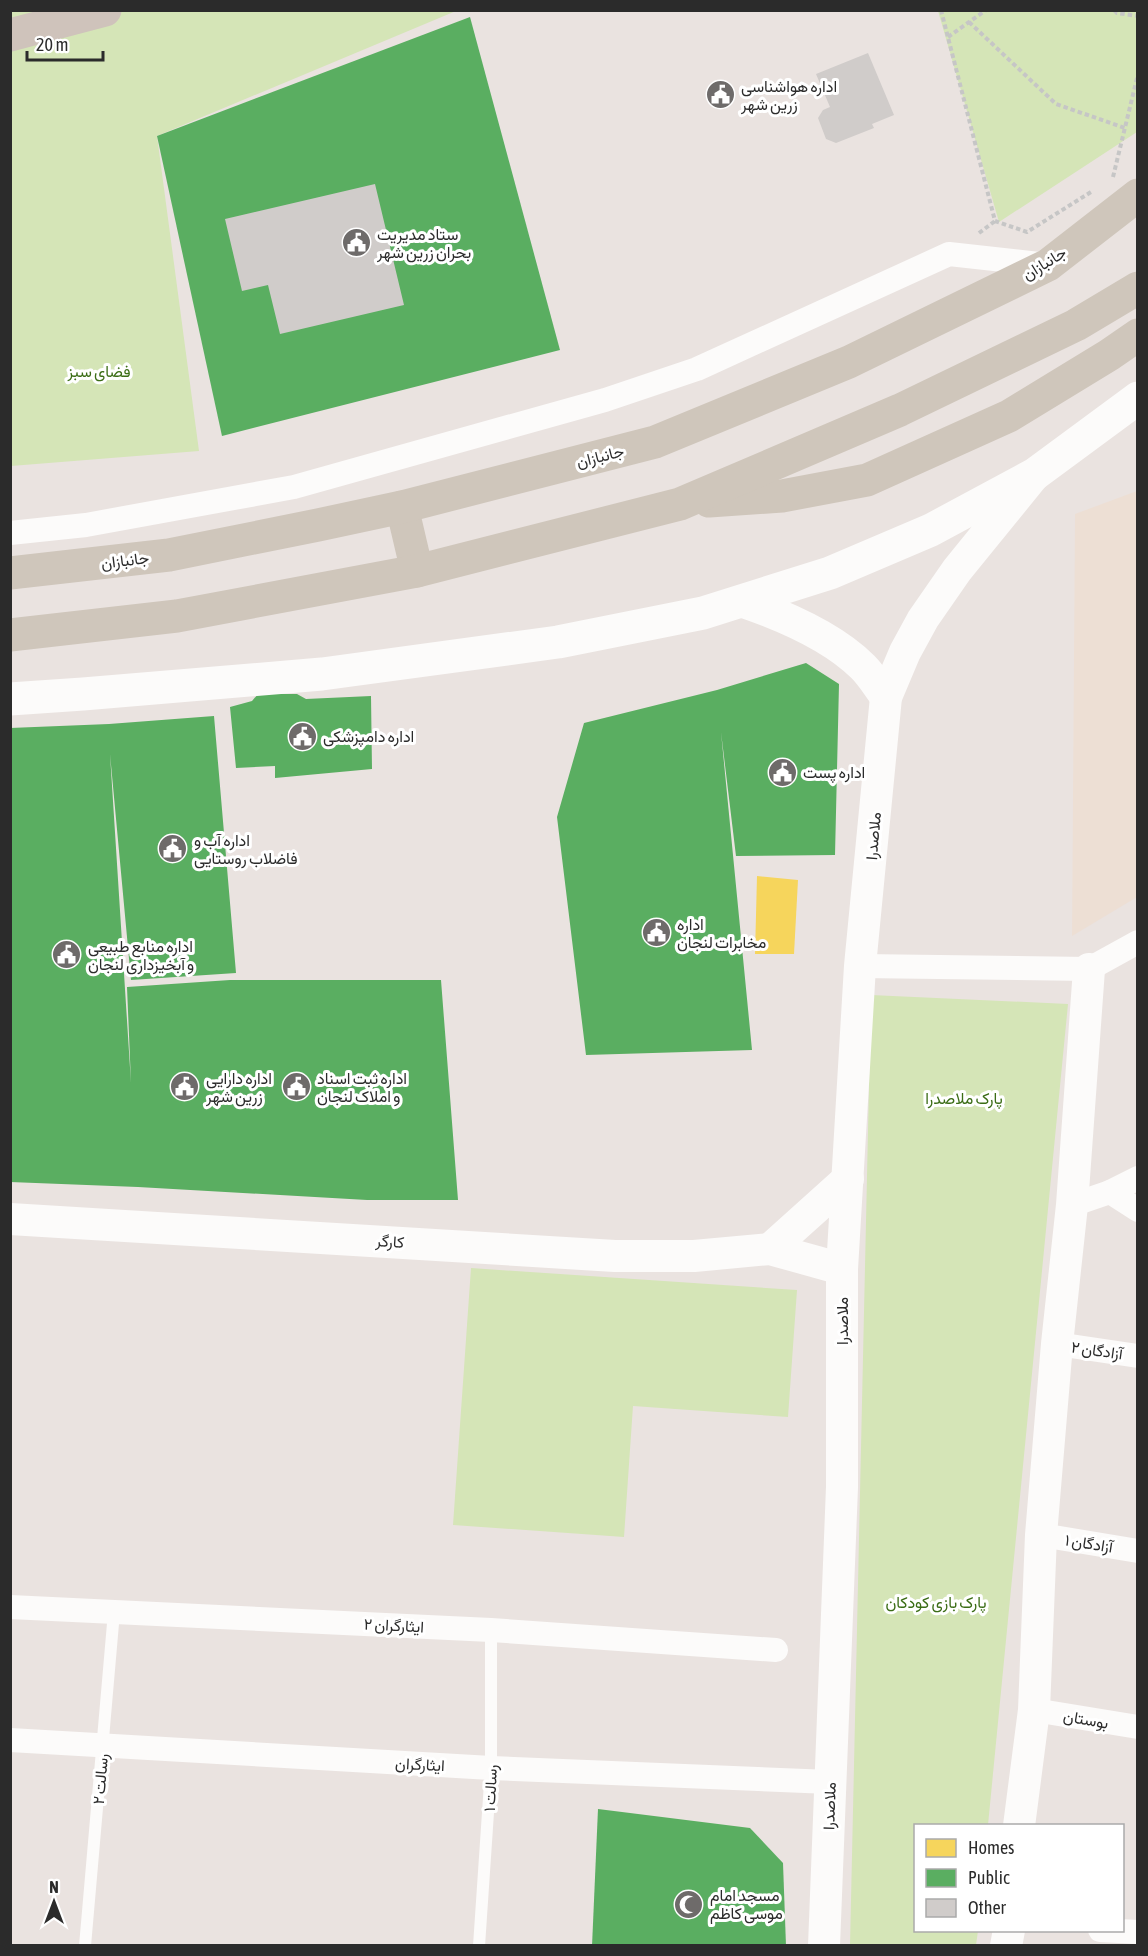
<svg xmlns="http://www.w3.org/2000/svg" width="1148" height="1956" viewBox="0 0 1148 1956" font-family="'Asap Condensed',Vazirmatn,sans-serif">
<rect width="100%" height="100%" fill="#eae3e0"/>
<path fill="#eddfd4" d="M1137,491V897L1072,936L1075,514Z"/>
<g fill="#d5e5b7">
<path d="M11,11H456L157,136L199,451L11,466Z"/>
<path d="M938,11H1137V132L999,222Z"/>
<path d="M871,995L1068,1004L988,1825L916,1826V1930L978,1931L976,1945L850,1946Z"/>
<path d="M471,1268L797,1290L788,1417L633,1406L624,1537L453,1525Z"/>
</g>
<g fill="#f6d55c">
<path d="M775,705L800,738L799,794L777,809L749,811L733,790L732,738L754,706Z"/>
<path d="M162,756H183L192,775L203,778L210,869L146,872L137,781L150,777Z"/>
<path d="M645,815L648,851L710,846L721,970L659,975L655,930L603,935L593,819Z"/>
<path d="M757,876L798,880L794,954H755Z"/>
<path d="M213,986L221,994L230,1111L145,1121L138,994Z"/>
<path d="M439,1000L445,1100L363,1105L358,1010Z"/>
<path d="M331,1005L332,1105H299L300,1127L273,1130L270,1108L243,1113L242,1016Z"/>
</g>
<g fill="#5aae61">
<path d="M470,17L560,350L222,436L157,136Z"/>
<path d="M806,663L839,684L835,855L736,856L721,732L752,1050L586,1055L557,817L584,723L717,690Z"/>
<path d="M258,694H297L306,699L371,696L372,769L275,778V766L236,768L230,707L252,701Z"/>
<path d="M214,716L236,973L131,980L110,754L131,1083L127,987L230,980H441L458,1200H367L138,1187L10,1182V728L109,724Z"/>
<path d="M598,1809L750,1828L783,1863L786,1946H592Z"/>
</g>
<g fill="#d0ccca">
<path d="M868,53L894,115L872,124L874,128L836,143L826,139L818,118L823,110L830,107L816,74Z"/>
<path d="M375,184L404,305L280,334L268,285L242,291L225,219Z"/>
</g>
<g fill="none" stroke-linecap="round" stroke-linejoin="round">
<g stroke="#c6c6c6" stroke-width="4" stroke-dasharray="4.5 3" stroke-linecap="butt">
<path d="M941,10L995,221L1027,232L1091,192"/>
<path d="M1114,10L1117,13L1138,16"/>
<path d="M969,22L1056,104L1125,128"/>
<path d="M948,37L986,10"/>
<path d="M1113,177L1138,74"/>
<path d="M979,233L995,221"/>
</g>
<g stroke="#fcfbfa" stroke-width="12">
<path d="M85,1946L114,1612"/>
<path d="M479,1946L491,1768V1630"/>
</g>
<g stroke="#fcfbfa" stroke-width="24">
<path d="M10,533L86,525L294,487L605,400L697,369L949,254L1048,265"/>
<path d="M860,966L1089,969L1138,942"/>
<path d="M1110,1192L1138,1210"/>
<path d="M1072,1205L1110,1192L1138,1178"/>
<path d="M1057,1344L1138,1356"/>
<path d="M1041,1535L1138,1551"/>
<path d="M10,1607L491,1630L776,1650"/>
<path d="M1034,1710L1138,1727"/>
<path d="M10,1740L491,1768L830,1782"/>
<path d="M1100,1930L1138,1932"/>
</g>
<g stroke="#fcfbfa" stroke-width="32">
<path d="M741,601C782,615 832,636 863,667C872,676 879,688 886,697"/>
<path d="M10,1219L615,1256H694L770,1249L842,1269"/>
<path d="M770,1249L848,1179"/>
<path d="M1019,1826L1034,1710L1041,1535L1057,1344L1072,1205L1089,969"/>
<path d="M824,1946L842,1487V1269L860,966L886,697L905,652L923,619L957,570L1035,474"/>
<path d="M1006,1946L1009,1930"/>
</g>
<path stroke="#fcfbfa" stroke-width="33" d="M10,699L83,694L322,674L558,642L703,613L830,573L931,530L1035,474L1138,398"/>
<g stroke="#cfc6bb" stroke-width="33">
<path d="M709,501L782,496L867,480L1009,416L1109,355L1138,335"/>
<path d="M402,507L417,571"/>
<path d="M10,573L169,555L318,525L402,507L655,442L849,362L1048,265L1138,195"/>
<path d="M10,635L177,616L417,571L680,504L900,410L1076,325L1138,288"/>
</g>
<path stroke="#cfc3bb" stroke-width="33" d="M10,35L105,10"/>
</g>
<defs>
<symbol id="civic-disc" viewBox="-11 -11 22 22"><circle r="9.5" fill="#6e6b6a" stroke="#fff"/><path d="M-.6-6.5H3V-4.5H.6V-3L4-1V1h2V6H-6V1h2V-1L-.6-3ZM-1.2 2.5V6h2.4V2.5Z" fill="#fff"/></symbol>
<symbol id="mosque-disc" viewBox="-11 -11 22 22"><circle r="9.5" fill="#6e6b6a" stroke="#fff"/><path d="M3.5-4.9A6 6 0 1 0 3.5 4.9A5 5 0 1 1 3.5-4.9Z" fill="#fff"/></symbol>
</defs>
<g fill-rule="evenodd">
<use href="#civic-disc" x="704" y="78" width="33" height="33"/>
<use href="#civic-disc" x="340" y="226" width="33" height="33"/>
<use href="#civic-disc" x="286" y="720" width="33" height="33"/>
<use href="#civic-disc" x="766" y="756" width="33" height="33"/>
<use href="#civic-disc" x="156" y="832" width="33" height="33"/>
<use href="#civic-disc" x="640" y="916" width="33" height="33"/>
<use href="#civic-disc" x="50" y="938" width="33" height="33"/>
<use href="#civic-disc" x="168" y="1070" width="33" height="33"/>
<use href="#civic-disc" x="280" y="1070" width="33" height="33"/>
<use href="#mosque-disc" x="672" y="1888" width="33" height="33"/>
</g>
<g text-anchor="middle" stroke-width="6" stroke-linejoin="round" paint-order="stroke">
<g font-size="16" fill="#2b2b2b" stroke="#fff" text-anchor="start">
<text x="741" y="92">اداره هواشناسی<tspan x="741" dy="18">زرین شهر</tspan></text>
<text x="377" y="240">ستاد مدیریت<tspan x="377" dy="18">بحران زرین شهر</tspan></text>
<text x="323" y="742">اداره دامپزشکی</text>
<text x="803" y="778">اداره پست</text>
<text x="194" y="846">اداره آب و<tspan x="194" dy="18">فاضلاب روستایی</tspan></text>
<text x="677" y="930">اداره<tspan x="677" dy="18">مخابرات لنجان</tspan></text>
<text x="88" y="952">اداره منابع طبیعی<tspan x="88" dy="18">و آبخیزداری لنجان</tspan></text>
<text x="206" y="1084">اداره دارایی<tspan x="206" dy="18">زرین شهر</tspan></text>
<text x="317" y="1084">اداره ثبت اسناد<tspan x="317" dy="18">و املاک لنجان</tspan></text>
<text x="710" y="1901">مسجد امام<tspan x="710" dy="18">موسی کاظم</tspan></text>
</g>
<g font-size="16" fill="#2b2b2b" stroke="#fff">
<text transform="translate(1044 263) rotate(-32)" y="6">جانبازان</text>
<text transform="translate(600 456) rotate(-14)" y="6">جانبازان</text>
<text transform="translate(125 560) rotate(-7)" y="6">جانبازان</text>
<text transform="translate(873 836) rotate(-85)" y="6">ملاصدرا</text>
<text transform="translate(390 1241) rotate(4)" y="6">کارگر</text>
<text transform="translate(842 1321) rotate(-90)" y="6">ملاصدرا</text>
<text transform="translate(1097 1350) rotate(8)" y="6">آزادگان ۲</text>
<text transform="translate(1089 1543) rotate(9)" y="6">آزادگان ۱</text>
<text transform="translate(394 1625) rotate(3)" y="6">ایثارگران ۲</text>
<text transform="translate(1086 1719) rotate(10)" y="6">بوستان</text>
<text transform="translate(420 1764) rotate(3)" y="6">ایثارگران</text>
<text transform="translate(100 1779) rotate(-85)" y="6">رسالت ۲</text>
<text transform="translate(490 1788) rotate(-87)" y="6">رسالت ۱</text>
<text transform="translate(829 1806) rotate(-88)" y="6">ملاصدرا</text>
</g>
<g font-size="16" fill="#3b6d16" stroke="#fff">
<text x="99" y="377">فضای سبز</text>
<text x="964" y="1104">پارک ملاصدرا</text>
<text x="936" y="1608">پارک بازی کودکان</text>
</g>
</g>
<rect width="1148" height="1956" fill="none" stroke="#2b2b2b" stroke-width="24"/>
<rect x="914" y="1824" width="210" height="108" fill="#ffffff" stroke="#aaaaaa" stroke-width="1.5"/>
<rect x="926" y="1839" width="30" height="18" fill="#f6d55c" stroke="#aaaaaa" stroke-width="1.5"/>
<text x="968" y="1854" font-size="18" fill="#2b2b2b">Homes</text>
<rect x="926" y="1869" width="30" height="18" fill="#5aae61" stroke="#aaaaaa" stroke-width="1.5"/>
<text x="968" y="1884" font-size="18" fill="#2b2b2b">Public</text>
<rect x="926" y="1899" width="30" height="18" fill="#d0ccca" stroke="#aaaaaa" stroke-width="1.5"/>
<text x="968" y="1914" font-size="18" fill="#2b2b2b">Other</text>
<g transform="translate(54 1902)" stroke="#ffffff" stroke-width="4.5" paint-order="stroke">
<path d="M0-4.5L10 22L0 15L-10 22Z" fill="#2b2b2b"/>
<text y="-9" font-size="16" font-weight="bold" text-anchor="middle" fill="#2b2b2b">N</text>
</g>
<path d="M27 51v9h76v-9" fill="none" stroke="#2b2b2b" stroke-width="3"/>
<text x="36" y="51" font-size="18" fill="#2b2b2b" stroke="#ffffff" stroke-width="4.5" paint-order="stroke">20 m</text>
</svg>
